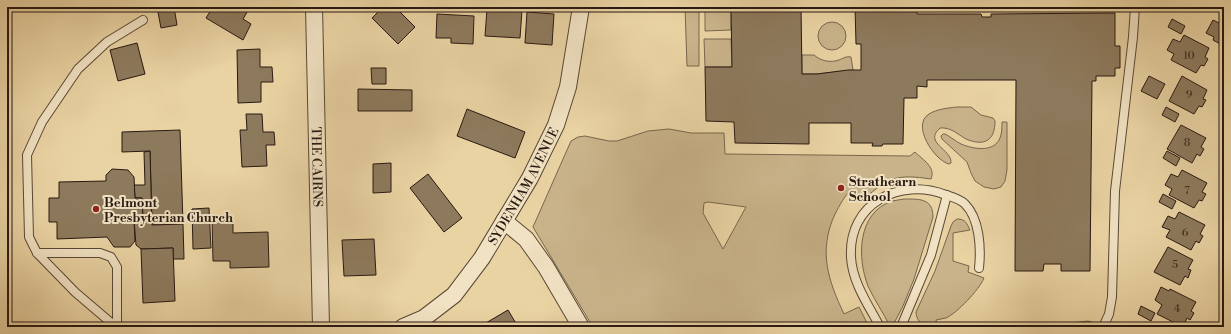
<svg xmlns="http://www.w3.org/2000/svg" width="1231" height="334" viewBox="0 0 1231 334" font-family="'Libre Bodoni',serif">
<rect width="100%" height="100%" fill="#ead3a3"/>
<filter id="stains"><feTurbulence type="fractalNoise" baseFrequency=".005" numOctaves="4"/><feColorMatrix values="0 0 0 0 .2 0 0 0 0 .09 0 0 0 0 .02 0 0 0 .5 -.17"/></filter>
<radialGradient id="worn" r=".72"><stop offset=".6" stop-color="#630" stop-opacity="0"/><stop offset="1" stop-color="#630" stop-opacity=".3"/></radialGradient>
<g fill="#c9b38a" stroke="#78664e" fill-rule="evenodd">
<path d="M685,7H699V66H687Z"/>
<path d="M705,7H731V30L705,31Z"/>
<circle cx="832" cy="36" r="14"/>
<path d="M704,39H731L732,67H705Z"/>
<path d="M802,55H814C821,61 830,63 839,60C844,58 846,56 851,57L853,70L817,74H802Z"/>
<path d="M957,107H971L981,115L993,118L995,121C995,140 985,147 966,139C957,134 951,127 940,128C923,143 952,149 951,163L949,164C934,160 911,125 929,114C937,109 948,108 957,107Z"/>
<path d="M1002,122H1007V170L1005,181L1001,187L994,189L984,187L975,181L971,173L967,162L942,139L941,136L943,134H945C951,137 955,141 961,144C973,149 994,153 1000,138C1002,133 1002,127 1002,122Z"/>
<path d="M669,129L691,133H724L725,154L910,156L915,152C923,160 936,167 931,179C897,174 889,177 864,199L852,189C844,196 840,205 835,214C818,251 828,280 844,314L859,307L869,327H593L533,227L567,150L571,141L578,137L585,136L609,141H617L648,131ZM708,202L746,207L723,249L703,213L704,203Z"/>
<path d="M904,199C919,199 933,198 933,217L914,279L903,306L892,327H890C884,313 874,300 868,286C857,258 857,213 892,201C896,200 900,200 904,199Z"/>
<path d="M957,219C966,219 967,224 970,230L953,233V261L969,266L968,272L984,278C979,290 957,313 946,318C943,319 939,319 936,320L937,326C926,326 917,325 916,312L935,271L951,226L953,222Z"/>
<path d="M1088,321L1095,323L1098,327H1036Z"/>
</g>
<g fill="#8d7a5d" stroke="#281912">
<path d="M157,7H174L177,25L161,28Z"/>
<path d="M213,7H250L243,19L251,24L243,40L206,18Z"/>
<path d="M383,7H395L415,27L398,44L372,18Z"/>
<path d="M731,7H801L802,74H817L848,70H861V44H856L855,7H917V14H981L982,17H991V14L1115,13V46H1120V68H1115V76H1096V81H1092L1090,271H1061V264H1044L1043,271H1015L1016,80H927V87L917,86V98H904L903,144H883L882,146H872L873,143H851V123H809V144L735,143L734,122L706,121L705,67H732Z"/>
<path d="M487,9L522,10L520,38L485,36Z"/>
<path d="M527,12L554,14L552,45L525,43Z"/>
<path d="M437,14L474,16L473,44L451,43V38H436Z"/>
<path d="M1172,19L1185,26L1181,34L1168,27Z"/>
<path d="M1224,19V46L1213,40L1214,37L1206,33L1213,20L1221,24Z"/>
<path d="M1184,35L1209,48L1205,57L1208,59L1204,66L1201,65L1196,73L1171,60L1174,54L1167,50L1173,39L1180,42Z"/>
<path d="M137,43L145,74L118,81L110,50Z"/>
<path d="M260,49V67H272L273,82H261V102L238,103L237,50Z"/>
<path d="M371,68H386V84H372Z"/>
<path d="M1149,76L1165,84L1157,99L1141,91Z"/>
<path d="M1182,76L1207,90L1203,99L1206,100L1202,107L1199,106L1194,114L1169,101Z"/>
<path d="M358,89L412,90V111H358Z"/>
<path d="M1166,107L1179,114L1175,122L1162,115Z"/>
<path d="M467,109L525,132L515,158L457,136Z"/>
<path d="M246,114H262L263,132H274L275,145H266L267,166L242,167L240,130H247Z"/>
<path d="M1181,125L1206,138L1201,147L1204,149L1200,156L1197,154L1192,163L1167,149Z"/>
<path d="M180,130L183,224L152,225L150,151L122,152V132Z"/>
<path d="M150,151L152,225L183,224L184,259H173V248L141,249L136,245L134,220H143L142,198H135L134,185H145L144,152Z"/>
<path d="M1167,151L1180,158L1176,166L1163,158Z"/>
<path d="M391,163V192L373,193V164Z"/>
<path d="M112,169L128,170L134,177L135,198H142L143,220H134L135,241L130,247H114L107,237L57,239V222H49V198H59V182L106,181V175Z"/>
<path d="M1182,170L1207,183L1202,192L1206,194L1202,201L1199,200L1194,208L1169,195L1172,189L1165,185L1171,174L1178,177Z"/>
<path d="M428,174L462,218L444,232L410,188Z"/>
<path d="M1163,194L1176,201L1172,209L1159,202Z"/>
<path d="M209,208L211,248L193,249L192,209Z"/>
<path d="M1179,212L1205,225L1200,234L1203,236L1199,243L1196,241L1191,250L1166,237L1170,230L1162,227L1168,216L1175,219Z"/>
<path d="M212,218H233V233L268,232L269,267L230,268V261H213Z"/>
<path d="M374,239L376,275L344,276L342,240Z"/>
<path d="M1168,247L1193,260L1188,269L1191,270L1188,278L1185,276L1180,285L1154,272Z"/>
<path d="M173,248L175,301L143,303L141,249Z"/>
<path d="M1161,287L1169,291L1170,289L1196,302L1191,311L1194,313L1190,320L1187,318L1183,327L1157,314L1162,305L1155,300Z"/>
<path d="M1141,306L1155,313L1151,321L1138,314Z"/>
<path d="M508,310L518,327H479Z"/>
<path d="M7,311H11L10,327H7Z"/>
</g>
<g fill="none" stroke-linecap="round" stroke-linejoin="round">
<defs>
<g id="service">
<path d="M37,253H100L111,257L117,267V327"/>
<path d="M1104,325L1109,314L1112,297L1115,191L1133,37L1135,7"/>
<path d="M116,327L75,292L37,253L29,237L27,155L42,122L78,69L107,42L143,20"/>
<path d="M880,327C869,306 852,282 851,257C848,203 900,177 946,195C952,197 960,199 965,204C980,219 981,249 979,268"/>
<path d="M901,327L931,255L947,195"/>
</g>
<g id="minor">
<path id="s1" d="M314,7L321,327"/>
<path d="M504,221L526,239L546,267L581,327"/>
<path id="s2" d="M403,327L424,318L454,295L482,258L530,178L556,125L568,87L581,7"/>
</g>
</defs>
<use href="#service" stroke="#584836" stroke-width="10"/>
<use href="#minor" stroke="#584836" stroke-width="18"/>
<use href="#service" stroke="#f1e2c3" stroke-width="8"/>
<use href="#minor" stroke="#f1e2c3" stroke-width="16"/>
</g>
<g fill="#8f2418" stroke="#f1e2c3" stroke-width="1.5">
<circle cx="841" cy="188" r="4"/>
<circle cx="96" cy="209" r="4"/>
</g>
<g text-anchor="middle" stroke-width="4" stroke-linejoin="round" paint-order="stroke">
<g font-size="11" fill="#413125">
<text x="1189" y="59">10</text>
<text x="1189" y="98">9</text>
<text x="1187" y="146">8</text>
<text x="1187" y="194">7</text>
<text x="1185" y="236">6</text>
<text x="1175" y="268">5</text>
<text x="1177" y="312">4</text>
</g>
<g font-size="13" fill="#281912" stroke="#f1e2c3">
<text dy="5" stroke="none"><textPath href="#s1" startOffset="160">THE CAIRNS</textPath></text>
<text dy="5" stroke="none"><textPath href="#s2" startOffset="190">SYDENHAM AVENUE</textPath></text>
</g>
<g font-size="13" font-weight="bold" fill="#281912" stroke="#f1e2c3" text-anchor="start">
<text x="849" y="186">Strathearn<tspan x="849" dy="15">School</tspan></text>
<text x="104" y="207">Belmont<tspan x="104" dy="15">Presbyterian Church</tspan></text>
</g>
</g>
<rect width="1231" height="334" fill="none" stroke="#ead3a3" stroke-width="24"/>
<rect x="8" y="8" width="1215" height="318" fill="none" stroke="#281912" stroke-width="2"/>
<rect x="12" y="12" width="1207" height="310" fill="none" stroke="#281912"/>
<rect width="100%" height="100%" filter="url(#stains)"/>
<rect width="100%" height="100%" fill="url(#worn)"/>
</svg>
